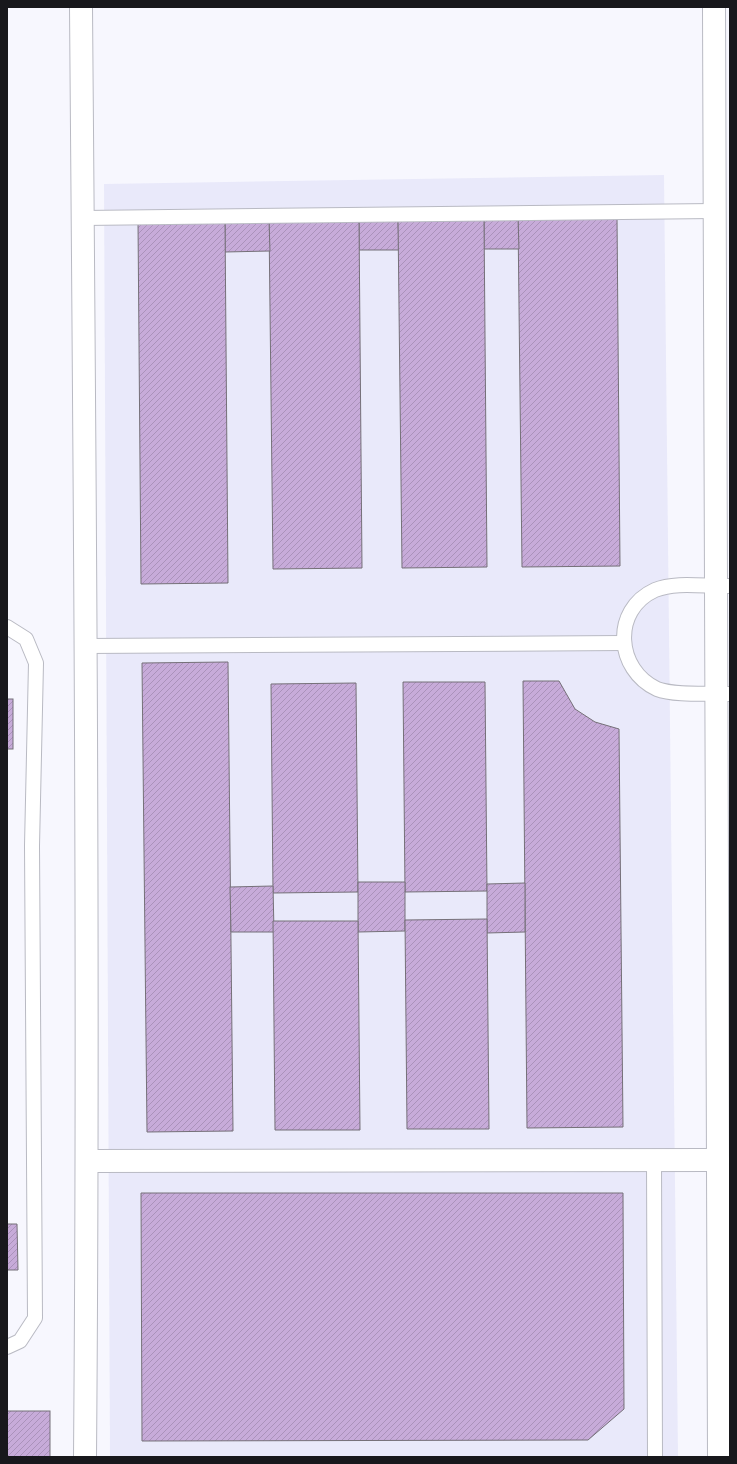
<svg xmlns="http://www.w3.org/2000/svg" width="737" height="1464" viewBox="0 0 737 1464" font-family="'IBM Plex Sans',sans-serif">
<defs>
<pattern id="building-hatch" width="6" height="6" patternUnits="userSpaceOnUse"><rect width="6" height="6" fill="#c7abd9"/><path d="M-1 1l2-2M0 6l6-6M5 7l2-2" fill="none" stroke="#aa92ba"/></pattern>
</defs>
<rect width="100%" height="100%" fill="#f7f7fe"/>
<path fill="#e9e9fa" d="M664,175L678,1457H110L104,184Z"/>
<g fill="url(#building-hatch)" stroke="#757078">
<path d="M617,217L620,566L522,567L518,218Z"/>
<path d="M518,218L519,249H484V219Z"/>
<path d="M359,219H398L399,250H359Z"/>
<path d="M359,219L362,568L273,569L269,221Z"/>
<path d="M398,219H484L487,567L402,568Z"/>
<path d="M225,221H269L270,251L225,252Z"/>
<path d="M225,221L228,583L141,584L138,222Z"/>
<path d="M228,662L233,1131L147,1132L142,663Z"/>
<path d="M523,681H559L575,709L595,722L619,729L623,1127L527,1128Z"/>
<path d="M403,682H485L487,891L405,892Z"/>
<path d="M356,683L358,892L273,893L271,684Z"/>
<rect x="7" y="699" width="6" height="50"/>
<path d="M358,882H405V931L358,932Z"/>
<path d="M525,883V932L487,933V884Z"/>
<path d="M273,886L274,932H231L230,887Z"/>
<path d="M487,919L489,1129H407L405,920Z"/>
<path d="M273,921H358L360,1130H275Z"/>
<path d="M141,1193H623L624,1409L588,1440L142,1441Z"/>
<path d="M7,1224H17L18,1270H7Z"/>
<rect x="7" y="1411" width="43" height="46"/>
</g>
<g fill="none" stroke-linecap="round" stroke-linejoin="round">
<defs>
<g id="lane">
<path d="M83,218L714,211"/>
<path d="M730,586C707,587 676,581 655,590C611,610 616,670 657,689C675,696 710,693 730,694"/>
<path d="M7,627L26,639L36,663L32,846L35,1318L20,1341L7,1347"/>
<path d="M86,646L624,643"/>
<path d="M654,1160L655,1457"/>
</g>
<g id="street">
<path d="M81,7C85,490 89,974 85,1457"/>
<path d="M714,7L719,1457"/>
<path d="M87,1161L718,1160"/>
</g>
</defs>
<use href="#lane" stroke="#b9bac3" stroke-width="16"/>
<use href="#street" stroke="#b9bac3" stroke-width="24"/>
<use href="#lane" stroke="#fff" stroke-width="14"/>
<use href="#street" stroke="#fff" stroke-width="22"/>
</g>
<rect width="737" height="1464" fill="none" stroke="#18181c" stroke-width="16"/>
</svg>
